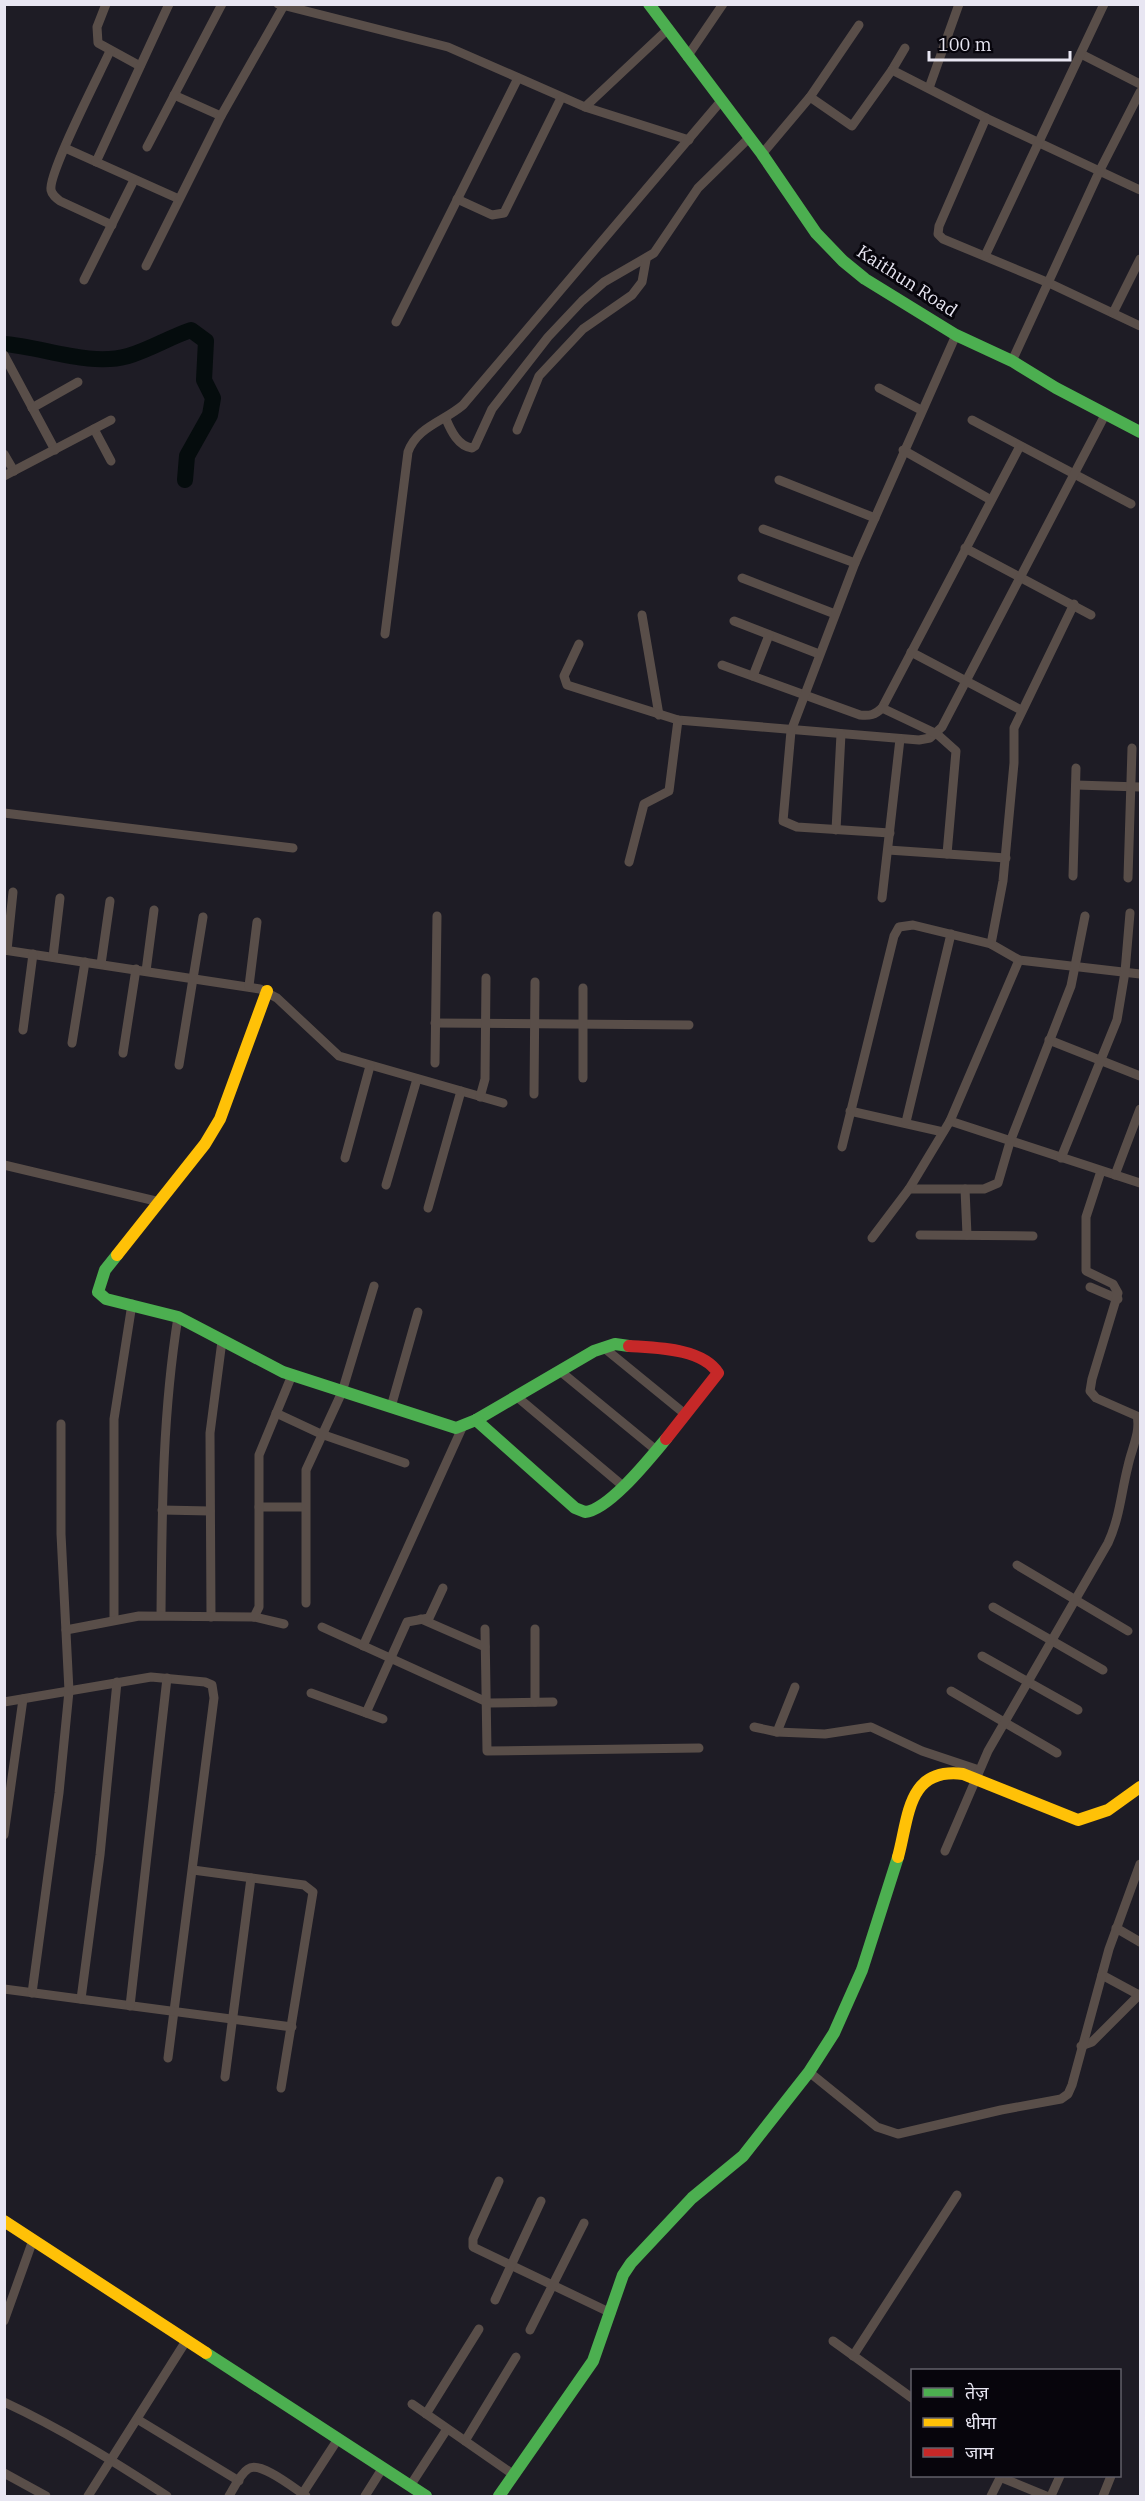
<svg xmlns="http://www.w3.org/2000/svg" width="1145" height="2501" viewBox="0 0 1145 2501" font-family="'IBM Plex Serif','Noto Sans Devanagari',serif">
<rect width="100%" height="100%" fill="#1e1c25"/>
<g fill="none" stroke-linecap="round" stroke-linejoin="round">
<path stroke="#050c0d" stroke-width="16" d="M4,344C43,347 90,367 128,356C149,350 170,337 191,330L206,341L204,380L213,398L210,415L187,456L185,480"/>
<g stroke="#594e49" stroke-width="9">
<path d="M106,4L97,27L98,43L140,66"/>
<path d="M278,4L448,47L585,107L689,140"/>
<path d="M110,51C100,73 48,173 51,190C52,195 56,198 60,201L112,225"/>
<path d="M1081,54L1140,84"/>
<path d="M687,57L723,4"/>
<path d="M892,70L905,48"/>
<path d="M929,88L959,4"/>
<path d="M174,95L221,116"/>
<path d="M810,97L852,126L892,70L986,118L1140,190"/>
<path d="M585,107L667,30"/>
<path d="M986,118L939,226L938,234L943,239L1049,283L1140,326"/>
<path d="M147,147L222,4"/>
<path d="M65,148L179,199"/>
<path d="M762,154L810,97L859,25"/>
<path d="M96,162L169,4"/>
<path d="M457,199L492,215L504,213L561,98"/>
<path d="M985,256L1104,4"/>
<path d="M146,266L221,116L283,7"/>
<path d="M84,280L134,180"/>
<path d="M1113,313L1140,259"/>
<path d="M396,322L518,78"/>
<path d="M4,355L55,450"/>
<path d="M1012,361L1100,170L1140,92"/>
<path d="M879,388L921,410"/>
<path d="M32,408L78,382"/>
<path d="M446,419C451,431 458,446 472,448L475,446L492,409L548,337L582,301L604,282L654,253L698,188L749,138"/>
<path d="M972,420L1131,504"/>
<path d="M94,429L111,461"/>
<path d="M517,430L539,376L583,329L632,295L642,282L646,260"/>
<path d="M903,450L991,500"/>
<path d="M4,454L14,471"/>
<path d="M4,476L111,420"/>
<path d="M779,480L875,518"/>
<path d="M763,529L855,563"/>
<path d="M965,548L1091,615"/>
<path d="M742,578L835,614"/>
<path d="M642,615L659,715"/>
<path d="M734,621L819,654"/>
<path d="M385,634L408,452C417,427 443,422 463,405L721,101"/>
<path d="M579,644L564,676L567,685L678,720L919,740L930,738L942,727L1105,415"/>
<path d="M911,652L1021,710"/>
<path d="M722,665L860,715C870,716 875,715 882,708L1020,446"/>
<path d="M753,676L769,635"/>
<path d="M882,708L937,734L956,751L947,854"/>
<path d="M1076,785L1140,787"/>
<path d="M4,813L293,848"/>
<path d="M836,830L841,734"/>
<path d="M890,833L797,827L783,821L791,731L855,563L956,335"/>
<path d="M888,850L1006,858"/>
<path d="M629,862L644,804L669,791L678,720"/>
<path d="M1073,876L1076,768"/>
<path d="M1128,878L1132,748"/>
<path d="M882,898L900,739"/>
<path d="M991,944L1003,881L1014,763V728L1074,604"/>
<path d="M4,950L260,989L277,998L339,1056L503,1103"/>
<path d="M7,950L13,892"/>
<path d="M53,957L60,898"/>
<path d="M101,964L110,901"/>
<path d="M146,971L154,910"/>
<path d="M249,986L257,922"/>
<path d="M435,1023L689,1025"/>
<path d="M23,1030L33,954"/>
<path d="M1049,1040L1140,1076"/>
<path d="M72,1043L85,962"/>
<path d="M123,1053L136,969"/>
<path d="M435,1063L437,916"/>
<path d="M179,1065L203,917"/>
<path d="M583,1078V988"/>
<path d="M534,1094L535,982"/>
<path d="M480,1097L485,1079L486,978"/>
<path d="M850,1111L943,1132"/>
<path d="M950,1121L1140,1183"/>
<path d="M906,1122L951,934"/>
<path d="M842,1147L894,936L899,927L913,925L991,944L1019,960L1140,974"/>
<path d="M345,1158L370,1066"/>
<path d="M1061,1158L1117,1020L1125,972L1130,913"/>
<path d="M4,1165L160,1202"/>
<path d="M1115,1175L1140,1109"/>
<path d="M386,1185L417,1079"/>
<path d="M909,1189H984L998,1183L1010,1142L1071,986L1085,916"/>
<path d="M965,1189L967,1235"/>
<path d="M428,1208L461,1091"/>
<path d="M920,1235L1033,1236"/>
<path d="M872,1238L909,1189L950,1121L1019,960"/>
<path d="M1090,1287L1118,1299"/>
<path d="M603,1347L685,1414"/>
<path d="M560,1371L656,1450"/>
<path d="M516,1396L623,1486"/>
<path d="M391,1407L418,1312"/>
<path d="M276,1413L321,1434L405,1463"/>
<path d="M259,1507H305"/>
<path d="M162,1510L210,1511"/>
<path d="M1017,1565L1128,1631"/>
<path d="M306,1603V1470L342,1392L374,1286"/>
<path d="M993,1607L1103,1670"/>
<path d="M161,1615C162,1514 162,1417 178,1317"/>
<path d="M211,1617L210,1433L222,1341"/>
<path d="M254,1617L284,1624"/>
<path d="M421,1619L485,1647"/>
<path d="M114,1620V1419L132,1304"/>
<path d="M322,1627L489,1703L553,1702"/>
<path d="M485,1629L487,1751L699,1748"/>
<path d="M535,1629V1702"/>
<path d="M66,1630L139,1616L254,1617L259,1607V1455L292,1375"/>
<path d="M363,1646L462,1428"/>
<path d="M982,1656L1078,1710"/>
<path d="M951,1691L1057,1753"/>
<path d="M311,1693L383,1719"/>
<path d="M4,1702L151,1677L205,1682L212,1685L214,1698L168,2058"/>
<path d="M366,1713L407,1622L429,1618L443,1588"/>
<path d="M754,1727L777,1732L825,1734L871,1727L922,1751L979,1770"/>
<path d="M777,1732L795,1687"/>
<path d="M4,1835L23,1699"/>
<path d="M945,1851L988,1751L1108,1543C1120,1517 1121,1493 1128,1466C1131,1450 1141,1432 1137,1416L1096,1398L1090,1391L1092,1379L1118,1293L1113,1284L1086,1271V1217L1101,1171"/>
<path d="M193,1870L304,1885L313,1892L281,2088"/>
<path d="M1116,1928L1140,1942"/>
<path d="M1102,1975L1139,1995"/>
<path d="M4,1989L292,2027"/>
<path d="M32,1993L59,1793L69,1691L61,1534V1424"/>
<path d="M81,1999L100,1855L117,1682"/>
<path d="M130,2006L167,1678"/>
<path d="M1081,2046L1092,2042L1140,1994"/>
<path d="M809,2072L877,2127L898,2134L1001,2110L1061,2099L1068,2094L1072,2085L1109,1949L1140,1864"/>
<path d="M225,2077L251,1878"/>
<path d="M499,2181L473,2239V2247L611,2313"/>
<path d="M495,2300L541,2201"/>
<path d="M4,2321L33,2240"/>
<path d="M530,2330L584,2223"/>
<path d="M833,2341L912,2398"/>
<path d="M853,2356L957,2195"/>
<path d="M4,2402C62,2429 115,2462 167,2496"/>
<path d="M412,2404L514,2475"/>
<path d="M426,2414L479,2329"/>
<path d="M137,2419L239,2481"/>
<path d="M465,2441L516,2357"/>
<path d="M4,2473L46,2496"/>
<path d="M1000,2477L1046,2496"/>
<path d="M410,2486L447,2429"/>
<path d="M88,2496L186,2341"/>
<path d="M229,2496C234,2488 240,2474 248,2469C260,2460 295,2489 306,2496"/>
<path d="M301,2496L338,2439"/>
<path d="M365,2496L382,2469"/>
<path d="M991,2496L1001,2476"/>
<path d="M1051,2496L1060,2476"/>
<path d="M1103,2496L1111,2476"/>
</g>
<g stroke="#4caf50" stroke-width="12">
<path d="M649,4L762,154L816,233L843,261L865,279L956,335L1012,361L1056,388L1140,432"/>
<path d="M117,1255L105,1270L98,1292L106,1299L178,1317L283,1372L456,1428L476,1420L594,1351L615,1344L629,1346"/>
<path d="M476,1420L575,1508L585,1512C609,1510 650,1458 666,1439"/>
<path d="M206,2353L426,2496"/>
<path d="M499,2496L593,2361L623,2275L631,2263L692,2198L743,2156L809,2072L834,2033L862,1970L898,1857"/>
</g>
<g stroke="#ffc107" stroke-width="12">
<path d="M117,1255L205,1144L220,1119L267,991"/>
<path d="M898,1857C909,1817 907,1767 963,1774L1078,1820L1108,1810L1140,1787"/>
<path d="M4,2221L206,2353"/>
</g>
<path stroke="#c62828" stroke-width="12" d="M629,1346C656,1348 702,1348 718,1373L666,1439"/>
</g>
<g text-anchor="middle" stroke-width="6" stroke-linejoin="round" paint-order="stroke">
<g font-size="18" fill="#e8e6f2" stroke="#07050c">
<text transform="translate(907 281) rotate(33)" y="6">Kaithun Road</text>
</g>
</g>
<rect width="1145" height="2501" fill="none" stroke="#e8e6f2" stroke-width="12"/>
<rect x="911" y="2369" width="210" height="108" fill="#07050c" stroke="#615f68" stroke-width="1.5"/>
<rect x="923" y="2388" width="30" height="9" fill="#4caf50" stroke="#615f68" stroke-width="1.5"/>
<text x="965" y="2399" font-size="18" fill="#e8e6f2">तेज़</text>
<rect x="923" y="2418" width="30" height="9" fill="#ffc107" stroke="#615f68" stroke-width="1.5"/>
<text x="965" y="2429" font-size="18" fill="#e8e6f2">धीमा</text>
<rect x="923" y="2448" width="30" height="9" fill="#c62828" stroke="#615f68" stroke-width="1.5"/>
<text x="965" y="2459" font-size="18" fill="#e8e6f2">जाम</text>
<path d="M929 51v9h141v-9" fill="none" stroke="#e8e6f2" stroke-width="3"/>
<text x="938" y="51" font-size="18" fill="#e8e6f2" stroke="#07050c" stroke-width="4.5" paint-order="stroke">100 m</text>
</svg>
